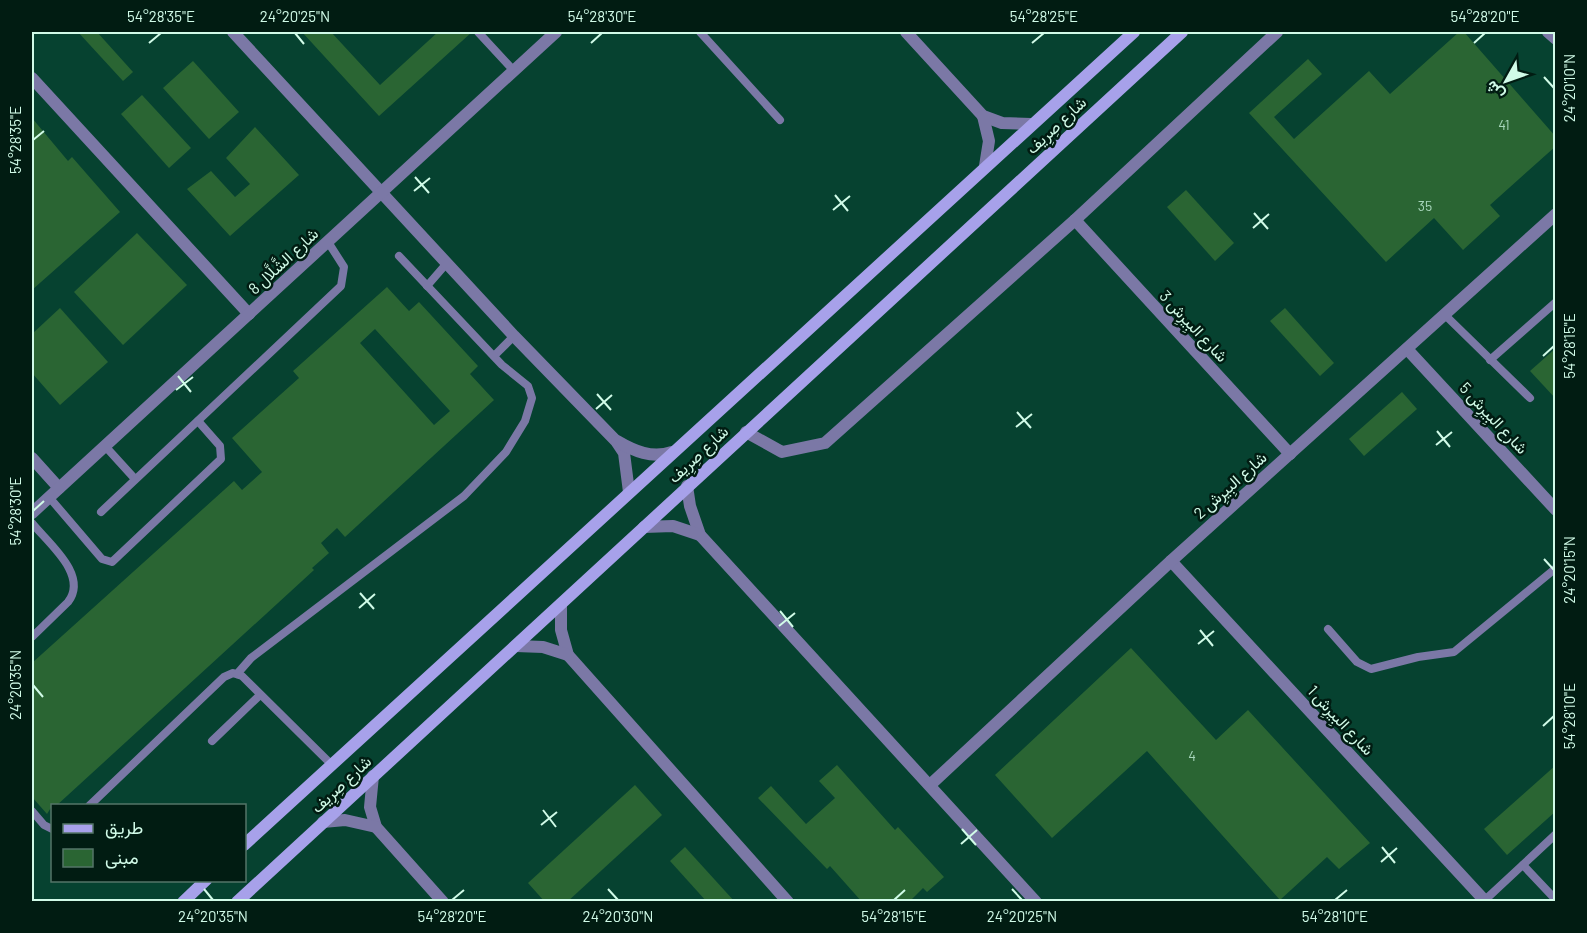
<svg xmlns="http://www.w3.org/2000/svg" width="1587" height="933" viewBox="0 0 1587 933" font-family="Barlow,Vazirmatn,sans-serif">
<rect width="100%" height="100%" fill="#033728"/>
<path fill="#064230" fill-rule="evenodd" d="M32,32H1555V901H32ZM52,806H244V880H52Z"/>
<g fill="#2a6533" fill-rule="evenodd">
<path d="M78,32H97L133,72L123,81Z"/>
<path d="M302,32H331L380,85L438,32H472L379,116Z"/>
<path d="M1459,32H1464L1556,137V146L1490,205L1500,216L1463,250L1434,218L1386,262L1249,113L1308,59L1322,74L1274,117L1294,139L1369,71L1390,94Z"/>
<path d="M193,61L239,112L209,139L163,88Z"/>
<path d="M142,95L191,148L169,168L121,114Z"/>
<path d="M32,118L68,161L72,157L120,212L32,290Z"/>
<path d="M255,127L299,175L230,236L187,189L211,171L235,197L250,184L226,158Z"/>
<path d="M1186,190L1234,243L1215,261L1167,207Z"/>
<path d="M137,233L187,285L123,345L74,292Z"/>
<path d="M387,287L409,311L419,302L478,366L470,374L494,400L345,537L337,528L321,543L329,553L312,568L314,570L56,806H52L47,814L32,797V663L234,481L242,490L262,472L232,438L299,378L293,371ZM375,329L450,411L434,425L360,343Z"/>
<path d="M60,308L108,362L60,405L32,373V334Z"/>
<path d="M1285,308L1334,363L1320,376L1270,321Z"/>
<path d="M1556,348V399L1530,371Z"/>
<path d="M1402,392L1417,409L1364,456L1349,439Z"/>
<path d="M1131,648L1216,740L1248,710L1370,843L1339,869L1327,857L1280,900L1147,751L1052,838L995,775Z"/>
<path d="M837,765L895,830L898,827L944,877L927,892L923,888L909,902H862L830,866L827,869L758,798L771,786L806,824L835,798L819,781Z"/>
<path d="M1556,765V811L1507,855L1484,829Z"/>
<path d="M635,785L662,815L567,902H545L528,883Z"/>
<path d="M685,847L735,902H707L670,861Z"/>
</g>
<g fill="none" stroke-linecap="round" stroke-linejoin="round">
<g stroke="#7b78a6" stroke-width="8">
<path d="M478,32L514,71"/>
<path d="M700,32L780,120"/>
<path d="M427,286L447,263"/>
<path d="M1445,315L1530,398"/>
<path d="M494,356L514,336"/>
<path d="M1490,360L1556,302"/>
<path d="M105,446L135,479"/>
<path d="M49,497L102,559L112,562L221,459L220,446L198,421"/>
<path d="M101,512L341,286L344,267L328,242"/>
<path d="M32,523C48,543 89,575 68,602L32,637"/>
<path d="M1328,629L1357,662L1371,669L1418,657L1454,652L1556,568"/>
<path d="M237,674L251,658L464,496L506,452L525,421L532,398L528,386L502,365L399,256"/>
<path d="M212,741L260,695"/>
<path d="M89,806L224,677L233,673L242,676L332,765"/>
<path d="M32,811L44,825L52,829"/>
<path d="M1523,865L1556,900"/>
<path d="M1485,900L1556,834"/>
</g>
<g stroke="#7b78a6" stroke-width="12">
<path d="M233,32L514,336L616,441L624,453L629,492"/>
<path d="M906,32L983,116L1002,123L1031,124"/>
<path d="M1548,32L1556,39"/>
<path d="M32,78L249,314"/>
<path d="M983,116L989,141L985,166"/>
<path d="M1075,220L1290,454"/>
<path d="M1407,349L1556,510"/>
<path d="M746,432L782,452L825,443L1075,220L1277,32"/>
<path d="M617,441C634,451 652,459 672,452"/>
<path d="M32,458L59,488"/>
<path d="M687,486L690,506L700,535L1036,902"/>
<path d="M32,513L556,32"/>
<path d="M644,527L673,526L700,535"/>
<path d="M1171,561L1486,902"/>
<path d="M561,604V630L568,655L788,902"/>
<path d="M516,646L543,647L568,655"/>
<path d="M373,776L370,807L376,827L443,902"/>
<path d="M930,785L1171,561L1556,214"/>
<path d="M323,822L345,820L376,827"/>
</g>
<g stroke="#a7a1ea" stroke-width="12">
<path d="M244,845L1134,32"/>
<path d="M183,902L206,880"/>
<path d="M237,902L1182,32"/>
</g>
</g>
<path fill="none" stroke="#d1fbe8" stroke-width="2" d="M295,33L304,44M149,43L161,33M591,43L602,33M1032,43L1044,33M1474,43L1485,33M1544,77L1554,88M33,140L44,131M415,177L429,193M414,191L430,178M835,195L848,211M833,210L850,196M1254,213L1268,229M1253,228L1269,214M1543,356L1554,346M178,376L191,392M176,390L193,377M597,394L611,410M596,409L612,395M1017,412L1031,428M1016,427L1032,414M1437,431L1450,447M1436,445L1452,432M33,511L44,501M1544,559L1554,570M360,593L374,609M359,608L375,594M780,611L793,627M779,626L795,613M1200,630L1213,646M1198,644L1214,631M33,685L43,697M1543,726L1554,716M543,810L556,827M541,825L557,812M962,829L976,845M961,844L977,830M1382,847L1395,863M1381,862L1397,848M204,889L213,900M608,889L618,900M1012,889L1022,900M452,900L464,890M894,900L905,890M1335,900L1347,890"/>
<g text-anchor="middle" stroke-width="5" stroke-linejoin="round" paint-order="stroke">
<g font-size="14" fill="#a7d6bb">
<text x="1504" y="130">41</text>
<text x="1425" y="211">35</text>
<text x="1192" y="761">4</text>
</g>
<g font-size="16" fill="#d1fbe8" stroke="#011c12">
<text transform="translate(1056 125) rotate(-43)" y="6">شارع صِرِيف</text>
<text transform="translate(283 261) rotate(-43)" y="6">شارع الشَّلَّال 8</text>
<text transform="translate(1194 326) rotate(47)" y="6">شارع البِيرِش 3</text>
<text transform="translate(1494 418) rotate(47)" y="6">شارع البِيرِش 5</text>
<text transform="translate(698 454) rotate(-43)" y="6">شارع صِرِيف</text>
<text transform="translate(1230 485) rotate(-42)" y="6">شارع البِيرِش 2</text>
<text transform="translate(1341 720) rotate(47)" y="6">شارع البِيرِش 1</text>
<text transform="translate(341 784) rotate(-43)" y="6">شارع صِرِيف</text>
</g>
</g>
<rect width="1587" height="933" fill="none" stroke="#011c12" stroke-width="66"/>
<rect x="51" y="804" width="195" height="78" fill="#011c12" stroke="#547568" stroke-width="1.5"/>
<rect x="63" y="824" width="30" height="9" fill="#a7a1ea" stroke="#547568" stroke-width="1.5"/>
<text x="105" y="834" font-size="18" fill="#d1fbe8">طريق</text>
<rect x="63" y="849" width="30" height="18" fill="#2a6533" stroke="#547568" stroke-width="1.5"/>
<text x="105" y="864" font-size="18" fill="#d1fbe8">مبنى</text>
<g transform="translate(1506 81) rotate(230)" stroke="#011c12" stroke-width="4.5" paint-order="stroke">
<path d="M0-4.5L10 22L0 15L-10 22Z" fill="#d1fbe8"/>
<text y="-9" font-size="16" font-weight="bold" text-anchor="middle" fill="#d1fbe8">ش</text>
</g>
<rect x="33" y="33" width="1521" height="867" fill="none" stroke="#d1fbe8" stroke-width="2"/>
<g font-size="15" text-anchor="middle" fill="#d1fbe8">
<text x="161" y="22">54°28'35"E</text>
<text x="295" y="22">24°20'25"N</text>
<text x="602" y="22">54°28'30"E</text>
<text x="1044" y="22">54°28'25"E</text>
<text x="1485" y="22">54°28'20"E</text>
<text transform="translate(1570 88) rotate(-90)" y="5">24°20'10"N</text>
<text transform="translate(16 140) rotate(-90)" y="5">54°28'35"E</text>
<text transform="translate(1570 346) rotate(-90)" y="5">54°28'15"E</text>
<text transform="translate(16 511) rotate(-90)" y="5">54°28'30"E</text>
<text transform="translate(1570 570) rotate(-90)" y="5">24°20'15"N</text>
<text transform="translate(16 685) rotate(-90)" y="5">24°20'35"N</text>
<text transform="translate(1570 716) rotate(-90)" y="5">54°28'10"E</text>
<text x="213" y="922">24°20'35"N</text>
<text x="452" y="922">54°28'20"E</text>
<text x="618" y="922">24°20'30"N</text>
<text x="894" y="922">54°28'15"E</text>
<text x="1022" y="922">24°20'25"N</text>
<text x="1335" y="922">54°28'10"E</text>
</g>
</svg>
